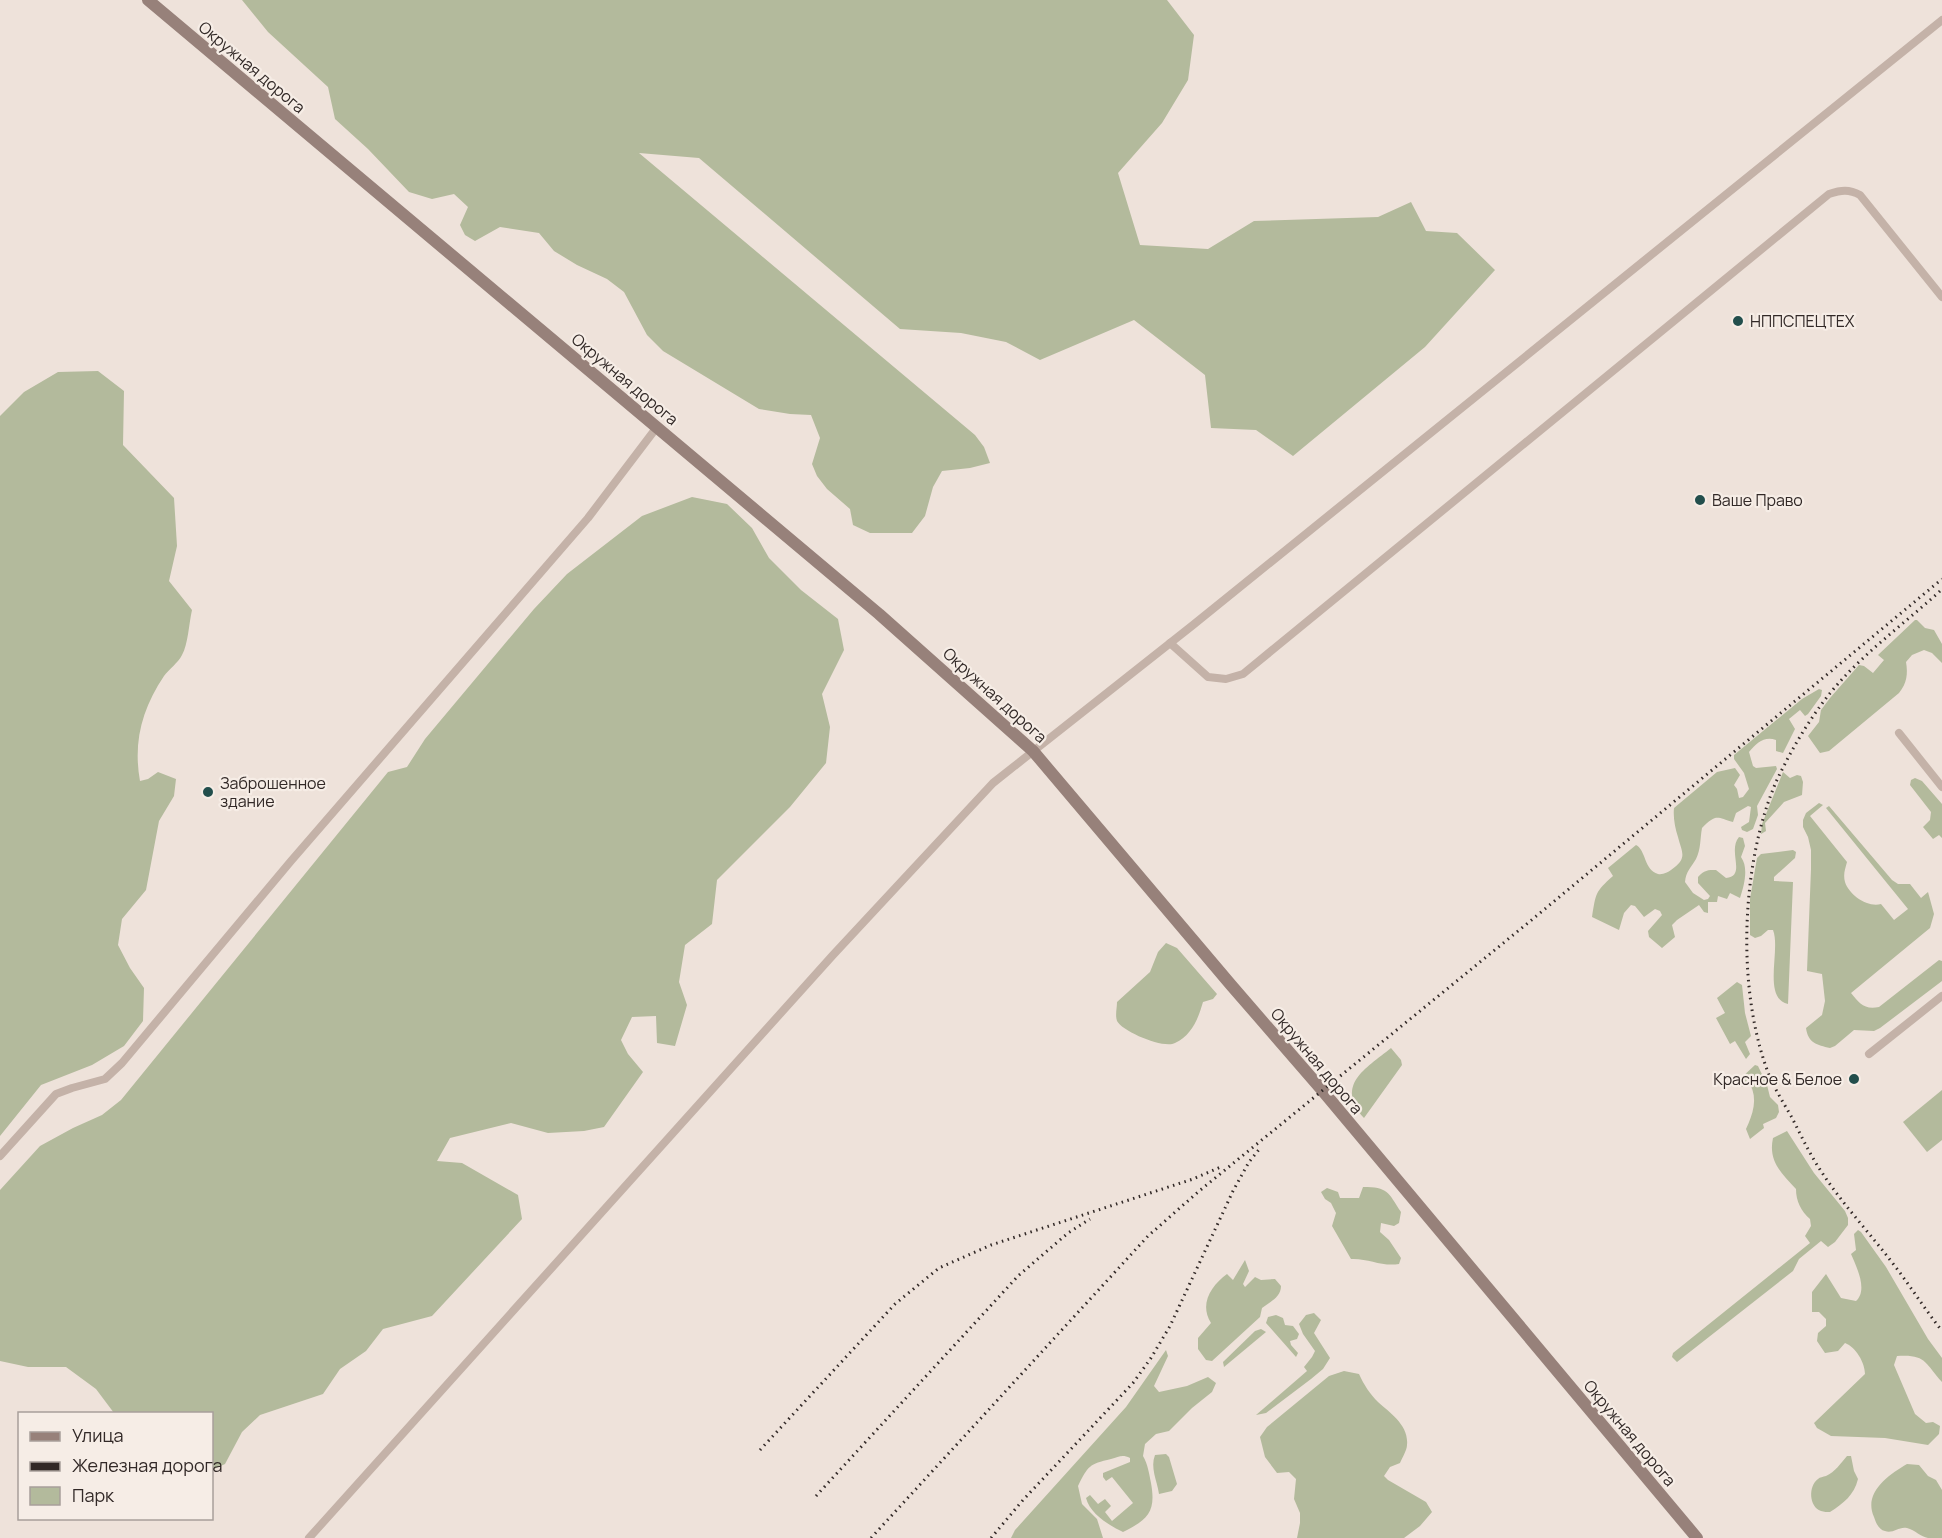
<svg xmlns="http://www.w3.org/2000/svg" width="1942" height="1538" viewBox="0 0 1942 1538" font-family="Manrope,sans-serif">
<rect width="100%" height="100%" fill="#eee2da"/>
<g fill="#b3ba9c">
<path d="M242,0H1167L1194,35L1188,80L1162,123L1118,173L1140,245L1208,249L1254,221L1378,217L1411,202L1426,231L1457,233L1495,270L1425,347L1293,456L1256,430L1211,428L1205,375L1134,320L1040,360L1006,342L961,333L900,329L699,158L639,153L975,435L984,447L990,463L970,468L942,471L933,487L925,516L912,533H870L853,525L850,509L827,489L817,476L812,464L820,438L811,415L790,414L759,409L663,351L647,335L624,292L607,279L577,265L554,251L539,233L500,227L475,241L465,235L460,225L468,207L454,194L432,199L409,192L368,149L335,119L328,87L268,32Z"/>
<path d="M98,371L124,391L123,445L174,498L177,546L169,581L192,610C189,623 188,645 182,655C178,663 169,669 164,676C142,709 133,742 140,781L148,779L158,772L176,779L174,796L159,821L146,890L122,919L118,945L130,968L144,988L143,1021L124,1046L92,1065L41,1085L0,1136V416L24,392L58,372Z"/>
<path d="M692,497L727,504L752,528L769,558L801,590L838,619L844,650L822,694L830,727L826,763L790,807L717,880L712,924L685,945L679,982L687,1005L675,1046L657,1043L656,1016L632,1017L621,1040L628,1054L643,1072L604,1127L584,1131L548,1133L511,1123L450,1138L437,1161L462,1163L518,1195L522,1219L432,1316L383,1329L366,1351L340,1369L323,1394L260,1415L242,1432L225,1464L212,1470V1414L114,1413L96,1389L66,1367H28L0,1361V1190L40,1146L73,1128L102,1115L121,1100L388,772L407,767L425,739L534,609L567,574L642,516Z"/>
<path d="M1915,620H1917L1925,628L1934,630L1942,644V663L1932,653L1924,650L1912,655L1906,662C1908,674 1907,683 1899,693L1829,751L1820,753L1808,736L1819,722L1821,710L1830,698L1859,665L1864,666L1873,673L1884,660L1878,655Z"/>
<path d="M1819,689L1822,690L1821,696L1808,714L1805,716L1800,710L1789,719L1795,729L1783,753L1776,751V740C1764,736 1757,743 1749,752L1753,766L1756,768L1776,766L1777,769L1757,806L1758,815L1753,829L1747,832L1742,830L1741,827L1749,822L1751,807L1748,806L1736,813L1733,822C1717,818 1717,813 1702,828C1700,839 1701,849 1696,859C1691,868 1686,871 1685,882L1693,893L1704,900L1708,899L1710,896L1698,883V877C1704,870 1708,870 1716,870L1726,878C1747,876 1727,851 1739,837L1743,838L1745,846L1741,857C1749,868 1744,886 1740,898L1730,893L1727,899L1718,896L1717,902H1708V913L1704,912L1699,905L1677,920L1672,925L1675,937L1662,948L1649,937L1648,931L1662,915L1660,911L1655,909L1644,917L1635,906L1631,905L1624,913L1619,930L1592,917C1596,893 1595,892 1613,876L1608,868L1636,845C1646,850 1644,870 1658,874C1663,875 1668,872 1671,870C1688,858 1682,853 1678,837C1675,828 1673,817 1674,808L1717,772L1735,768L1740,775L1734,785L1737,789L1739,798L1743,797L1749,789L1744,773L1734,759V755L1802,699Z"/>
<path d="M1783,772L1790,778L1797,775L1801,776L1803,782L1802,795L1784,802L1765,823L1766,831L1761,834L1762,824Z"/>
<path d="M1915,778L1922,781L1942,804V838L1939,835L1933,839L1923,827L1930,820L1931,812L1910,785L1911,780Z"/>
<path d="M1819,803L1823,805L1810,816L1847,862C1845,869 1843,875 1845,882C1849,895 1868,908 1881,904L1894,920L1908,909L1826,808L1829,806L1892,880L1898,884H1910L1921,898L1928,892L1934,914L1930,928L1851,993C1859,1003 1864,1010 1879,1007L1939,960L1942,961V981L1880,1028L1874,1031L1854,1030L1835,1046L1830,1048C1817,1045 1808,1043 1806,1028L1822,1015L1825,1001L1822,974L1807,971L1811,869V850L1808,837L1803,827V820L1806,813Z"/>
<path d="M1793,850L1796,852L1795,858L1774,877V881L1793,882L1788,1004C1762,998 1781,950 1773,930H1768L1761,936L1755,938L1750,935V899L1757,858L1761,854Z"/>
<path d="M1166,943L1177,948L1217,994L1213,999L1203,1002C1198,1019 1192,1035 1175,1043C1164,1049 1123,1032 1117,1021C1115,1015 1117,1008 1117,1002L1150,972L1158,952Z"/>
<path d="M1737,982L1742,985L1745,1013L1751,1036L1745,1042L1750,1054L1746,1059L1735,1041L1730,1044L1716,1018L1725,1013L1717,998Z"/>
<path d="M1391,1048L1401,1060L1402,1065L1364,1118C1335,1085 1365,1069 1391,1048Z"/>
<path d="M1755,1065L1758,1066L1767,1085L1770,1097L1778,1105L1779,1112L1776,1118L1763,1124L1764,1128L1750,1139L1746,1129C1753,1114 1758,1099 1750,1084L1741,1087L1738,1084L1740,1079Z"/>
<path d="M1942,1090V1140L1927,1152L1903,1122Z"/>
<path d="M1787,1131L1814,1173L1845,1211L1848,1218V1225L1835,1242L1828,1247L1821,1241L1799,1259L1793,1271L1677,1362L1672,1357L1673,1353L1810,1243L1805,1236L1811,1226L1810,1219C1801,1211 1796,1201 1796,1189C1781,1173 1768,1161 1773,1138Z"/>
<path d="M1363,1187C1388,1187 1388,1192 1401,1212L1399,1223L1394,1226L1381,1223L1380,1232L1389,1240L1401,1258L1399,1264C1382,1267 1368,1258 1351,1259L1332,1226L1336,1213L1331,1203L1325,1199L1321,1192L1327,1188L1338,1192L1340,1198H1359Z"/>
<path d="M1858,1230L1861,1232L1886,1267L1928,1339L1942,1358V1382C1925,1363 1926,1354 1897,1356L1894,1365L1915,1414L1926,1423L1933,1422L1940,1426L1939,1434L1928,1445L1885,1438L1831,1436L1817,1428L1814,1423L1865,1374C1865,1363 1856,1347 1845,1343L1838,1351L1825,1353L1817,1341L1818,1333L1826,1326V1319L1819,1312H1812V1292L1826,1274L1841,1298L1856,1301C1868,1290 1857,1268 1851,1254L1856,1250L1854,1234Z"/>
<path d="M1245,1260L1249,1271L1243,1284L1245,1287L1255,1277L1261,1280L1275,1279L1281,1286C1281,1297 1270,1302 1262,1308L1260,1317L1212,1361L1206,1360L1198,1349V1338L1211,1323C1199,1304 1211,1286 1227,1274L1233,1280Z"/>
<path d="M1314,1313L1321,1320L1314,1333L1330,1358L1323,1369L1311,1379L1266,1413L1256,1415L1307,1371L1304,1367L1312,1357L1315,1351L1303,1334L1299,1324L1306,1315Z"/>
<path d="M1276,1315L1283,1318L1285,1325L1293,1326L1299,1334L1297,1339L1290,1341L1291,1345L1298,1353L1296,1357L1266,1323L1268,1317Z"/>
<path d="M1261,1329L1266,1332L1224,1367L1223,1362L1255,1331Z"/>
<path d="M1166,1350L1168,1356L1154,1386L1159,1392L1187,1386L1208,1377L1216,1383L1212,1392L1192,1408L1169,1431L1156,1434L1145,1444L1143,1456C1148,1465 1149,1473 1151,1483C1156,1511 1149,1519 1123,1532C1110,1526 1090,1514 1086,1498L1090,1495L1098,1504L1105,1499L1111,1506L1105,1512L1112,1521L1133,1503L1112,1477L1106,1481L1103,1477V1473L1130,1462V1458C1122,1454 1119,1457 1111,1459C1089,1464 1088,1466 1078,1486L1082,1504L1097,1519L1103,1538H1011L1015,1530L1126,1407Z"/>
<path d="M1344,1371L1359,1374C1364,1385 1370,1394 1378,1402C1390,1413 1409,1425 1407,1445C1407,1450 1402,1458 1400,1463L1390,1467L1384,1476L1388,1480L1426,1502L1432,1512L1420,1526L1404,1538H1297L1300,1523V1513L1294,1499L1296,1479L1289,1472L1277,1473L1265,1457L1260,1437L1267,1427L1329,1376Z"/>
<path d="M1166,1454L1169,1457L1177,1484L1172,1491L1159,1494C1157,1480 1150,1468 1155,1455Z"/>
<path d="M1847,1456H1851L1854,1471L1858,1479C1854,1495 1844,1503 1830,1512C1827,1512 1824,1512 1821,1511C1809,1507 1808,1486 1818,1479C1820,1477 1823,1477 1826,1476C1835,1472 1841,1463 1847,1456Z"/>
<path d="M1907,1464L1919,1465L1928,1476L1936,1480L1942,1490V1538C1938,1538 1932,1538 1928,1538C1921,1537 1915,1530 1907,1528C1899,1526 1893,1534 1885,1531C1879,1530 1876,1523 1874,1517C1863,1493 1888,1475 1907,1464Z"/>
</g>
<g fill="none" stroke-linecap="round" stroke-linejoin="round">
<g stroke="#c4b2a8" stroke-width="8">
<path d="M1170,643L1208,677L1226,679L1243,674L1829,194C1841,190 1849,189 1860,195L1942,297"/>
<path d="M1899,733L1942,787"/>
<path d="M1869,1054L1942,996"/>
<path d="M0,1156L56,1094L72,1088L105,1079L122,1063L291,861L588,518L657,427"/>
<path d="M309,1538L833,955L993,783L1193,625L1942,20"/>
</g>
<path stroke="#97817a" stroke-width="12" d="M148,0L879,614L1033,751L1231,985L1322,1090L1697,1538"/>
<g stroke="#322927" stroke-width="3" stroke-dasharray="1.5 4.5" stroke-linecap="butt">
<path d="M1940,591C1902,626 1859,656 1827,697C1807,723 1790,752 1776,782C1740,866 1736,995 1771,1080C1777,1092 1784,1104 1791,1116C1800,1133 1808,1151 1819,1168C1840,1201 1867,1230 1891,1261C1909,1284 1924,1308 1942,1331"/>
<path d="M760,1450L895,1304L939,1268L991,1245L1193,1179L1223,1166"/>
<path d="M816,1496L1018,1276L1068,1233L1090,1219"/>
<path d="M871,1538L1148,1236L1198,1192L1534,918L1942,579"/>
<path d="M991,1538L1023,1500L1133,1383L1151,1358L1170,1326L1233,1191L1249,1162L1261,1147"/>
</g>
</g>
<g fill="#224e4c" stroke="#f6ede6" stroke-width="2">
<circle cx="1738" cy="321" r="6"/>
<circle cx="1700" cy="500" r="6"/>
<circle cx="208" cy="792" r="6"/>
<circle cx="1854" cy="1079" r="6"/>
</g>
<g text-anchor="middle" stroke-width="4.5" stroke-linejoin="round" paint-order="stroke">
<g font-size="16" fill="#322927" stroke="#f6ede6">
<text transform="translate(252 67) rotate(40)" y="6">Окружная дорога</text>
<text transform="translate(625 379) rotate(40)" y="6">Окружная дорога</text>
<text transform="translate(995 695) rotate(42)" y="6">Окружная дорога</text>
<text transform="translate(1317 1061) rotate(50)" y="6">Окружная дорога</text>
<text transform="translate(1630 1433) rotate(50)" y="6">Окружная дорога</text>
</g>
<g font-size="16" fill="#322927" stroke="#f6ede6" text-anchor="start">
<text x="1750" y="327">НППСПЕЦТЕХ</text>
<text x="1712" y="506">Ваше Право</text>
<text x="220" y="789">Заброшенное<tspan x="220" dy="18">здание</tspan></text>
<text x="1842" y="1085" text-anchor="end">Красное &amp; Белое</text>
</g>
</g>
<rect x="18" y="1412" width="195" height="108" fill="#f6ede6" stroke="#a89f9a" stroke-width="1.5"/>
<rect x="30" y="1432" width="30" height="9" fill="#97817a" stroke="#a89f9a" stroke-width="1.5"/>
<text x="72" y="1442" font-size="18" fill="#322927">Улица</text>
<rect x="30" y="1462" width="30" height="9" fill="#322927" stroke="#a89f9a" stroke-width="1.5"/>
<text x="72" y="1472" font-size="18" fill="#322927">Железная дорога</text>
<rect x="30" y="1487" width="30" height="18" fill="#b3ba9c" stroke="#a89f9a" stroke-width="1.5"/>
<text x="72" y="1502" font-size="18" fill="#322927">Парк</text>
</svg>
